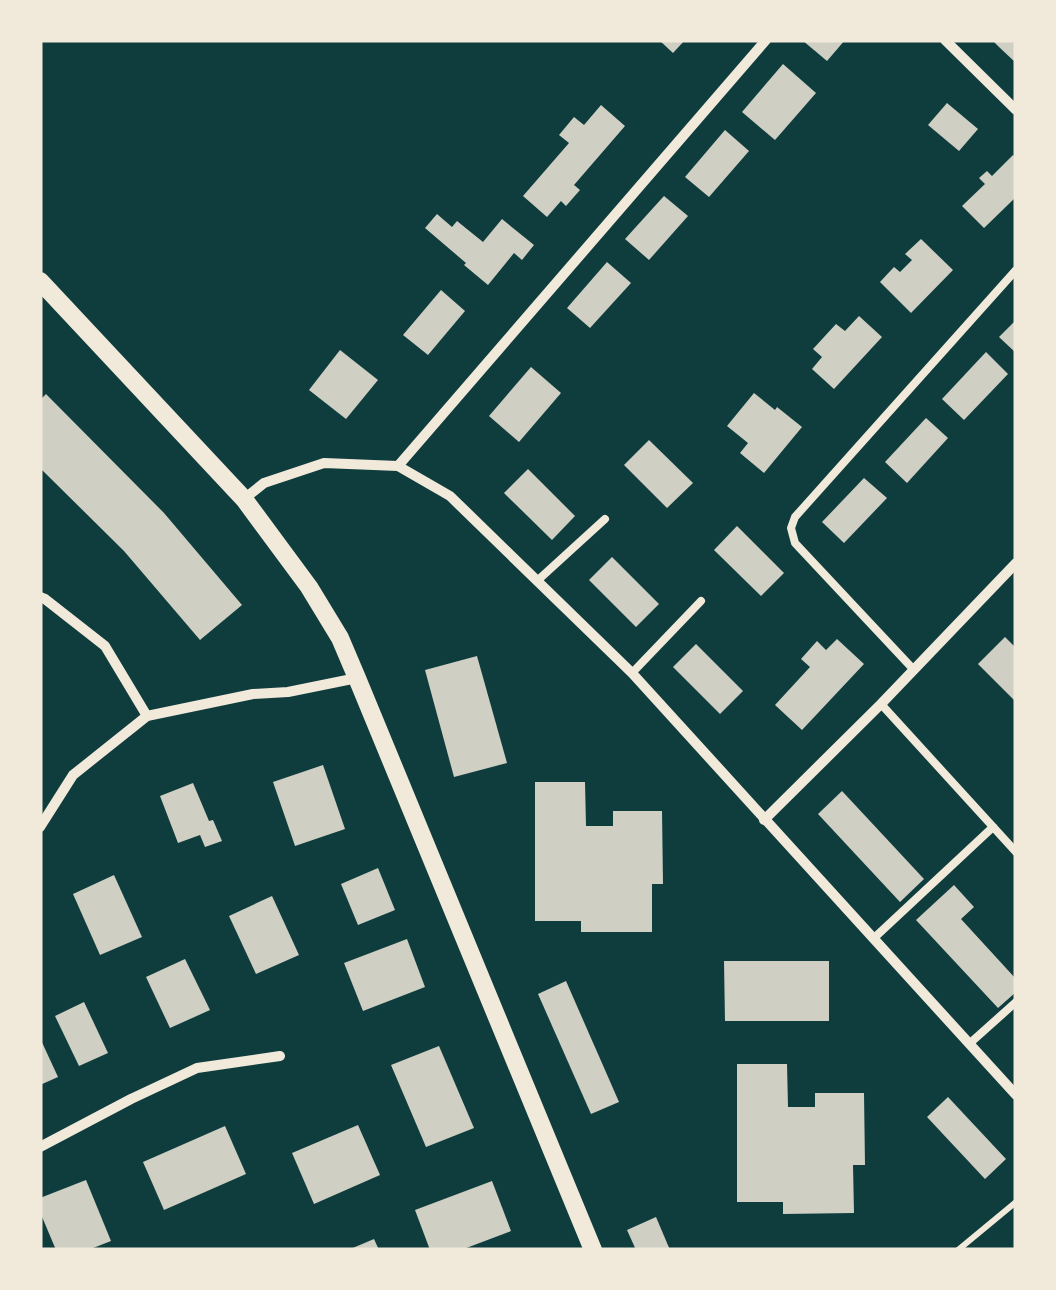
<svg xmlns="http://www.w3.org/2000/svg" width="1056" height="1290" viewBox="0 0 1056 1290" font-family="'Fira Sans Condensed',sans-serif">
<rect width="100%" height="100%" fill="#0f3d3e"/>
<g fill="#cfcfc3">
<path d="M659,40H685L673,53Z"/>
<path d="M802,40H845L827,61Z"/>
<path d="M992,40H1016V63L999,47Z"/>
<path d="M783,64L816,93L775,140L742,112Z"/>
<path d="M947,103L978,129L959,151L928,125Z"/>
<path d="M601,105L625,126L574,185L580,190L566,206L561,201L547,217L523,196L569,143L559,135L574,117L584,125Z"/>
<path d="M725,130L749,151L709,197L685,177Z"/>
<path d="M1013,155L1016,158V197L984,228L962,206L985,184L979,178L987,171L992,176Z"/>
<path d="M664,196L688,216L649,260L625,239Z"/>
<path d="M437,214L452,227L457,221L483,242L502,219L534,245L522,260L514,253L488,285L464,265L466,263L425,228Z"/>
<path d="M921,239L953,270L911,313L880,282L894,267L900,272L912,260L905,254Z"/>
<path d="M607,262L631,283L590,328L567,308Z"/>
<path d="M441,290L465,311L428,355L403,335Z"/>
<path d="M859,316L882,337L834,389L812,369L822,357L813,349L836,324L845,331Z"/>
<path d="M1016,320V353L999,337Z"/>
<path d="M340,350L378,380L346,419L309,390Z"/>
<path d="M986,352L1008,374L964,420L942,399Z"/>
<path d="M531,367L561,393L519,442L489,416Z"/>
<path d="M754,393L775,410L777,407L802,427L764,473L740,453L748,443L727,426Z"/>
<path d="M46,394L164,513L242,605L200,640L124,551L40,468V400Z"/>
<path d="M926,418L948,438L907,483L885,462Z"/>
<path d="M649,440L693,483L667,508L624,465Z"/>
<path d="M528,469L575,516L552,540L504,493Z"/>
<path d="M864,478L887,498L844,543L822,522Z"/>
<path d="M737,526L784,573L761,596L714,550Z"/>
<path d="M612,557L659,604L636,627L589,580Z"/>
<path d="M1005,637L1016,648V702L978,664Z"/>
<path d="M837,639L864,664L802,730L775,705L810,667L801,659L817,641L826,650Z"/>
<path d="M696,644L743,691L720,714L673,667Z"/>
<path d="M477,656L507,763L454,777L425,670Z"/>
<path d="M323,765L345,829L295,846L273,782Z"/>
<path d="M535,782H585L586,826H613V811H662L663,884H652V932H581V921H535Z"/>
<path d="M193,783L209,821L213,820L222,841L205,847L200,835L178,843L160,796Z"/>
<path d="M842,791L924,879L900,902L818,814Z"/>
<path d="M378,868L395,910L358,925L341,884Z"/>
<path d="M114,875L142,937L100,955L73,894Z"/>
<path d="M954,885L974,907L961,919L1016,979V992L998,1008L916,920Z"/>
<path d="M272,896L299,955L256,974L229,916Z"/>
<path d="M407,939L425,987L363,1011L344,963Z"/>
<path d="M185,959L210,1010L170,1028L146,977Z"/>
<path d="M724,961H829V1021H725Z"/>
<path d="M566,981L619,1102L591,1114L538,994Z"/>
<path d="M84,1002L108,1053L79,1066L55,1016Z"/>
<path d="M40,1038L58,1077L40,1085Z"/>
<path d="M439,1046L474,1128L426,1147L391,1065Z"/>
<path d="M737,1064H787L788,1107H815V1093H864L865,1165H853L854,1213L783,1214V1202H737Z"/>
<path d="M948,1097L1006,1159L985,1179L927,1117Z"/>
<path d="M358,1125L380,1175L314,1204L292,1153Z"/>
<path d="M225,1126L246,1174L164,1210L143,1162Z"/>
<path d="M86,1180L111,1241L88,1250H56L40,1212V1198Z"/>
<path d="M492,1181L511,1231L461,1250H430L415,1210Z"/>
<path d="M656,1217L670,1250H636L627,1230Z"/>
<path d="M374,1239L379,1250H348Z"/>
</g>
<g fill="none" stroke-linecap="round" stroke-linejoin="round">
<path stroke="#f1e9da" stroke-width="6" d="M958,1250L1016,1202"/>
<g stroke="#f1e9da" stroke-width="8">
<path d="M537,581L605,519"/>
<path d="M914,670L795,543L791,528L795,517L1016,270"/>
<path d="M632,673L701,601"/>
<path d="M881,704L1016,852"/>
<path d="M873,939L993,827"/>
<path d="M969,1044L1016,1002"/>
</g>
<g stroke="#f1e9da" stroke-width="10">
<path d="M945,40L1016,110"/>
<path d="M398,466L766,40"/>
<path d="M244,499L264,483L324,463L398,466L450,496L632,673L1016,1095"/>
<path d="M40,597L45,599L105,646L147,716"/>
<path d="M764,820L881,704L1016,563"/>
<path d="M40,827L73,775L147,716L253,694L288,692L357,678"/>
<path d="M40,1147L131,1099L197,1068L280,1056"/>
</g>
<path stroke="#f1e9da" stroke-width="18" d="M40,281L244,499L309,587L340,638L357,678L593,1250"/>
</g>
<rect width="1056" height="1290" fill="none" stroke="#f1e9da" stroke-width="85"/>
</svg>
